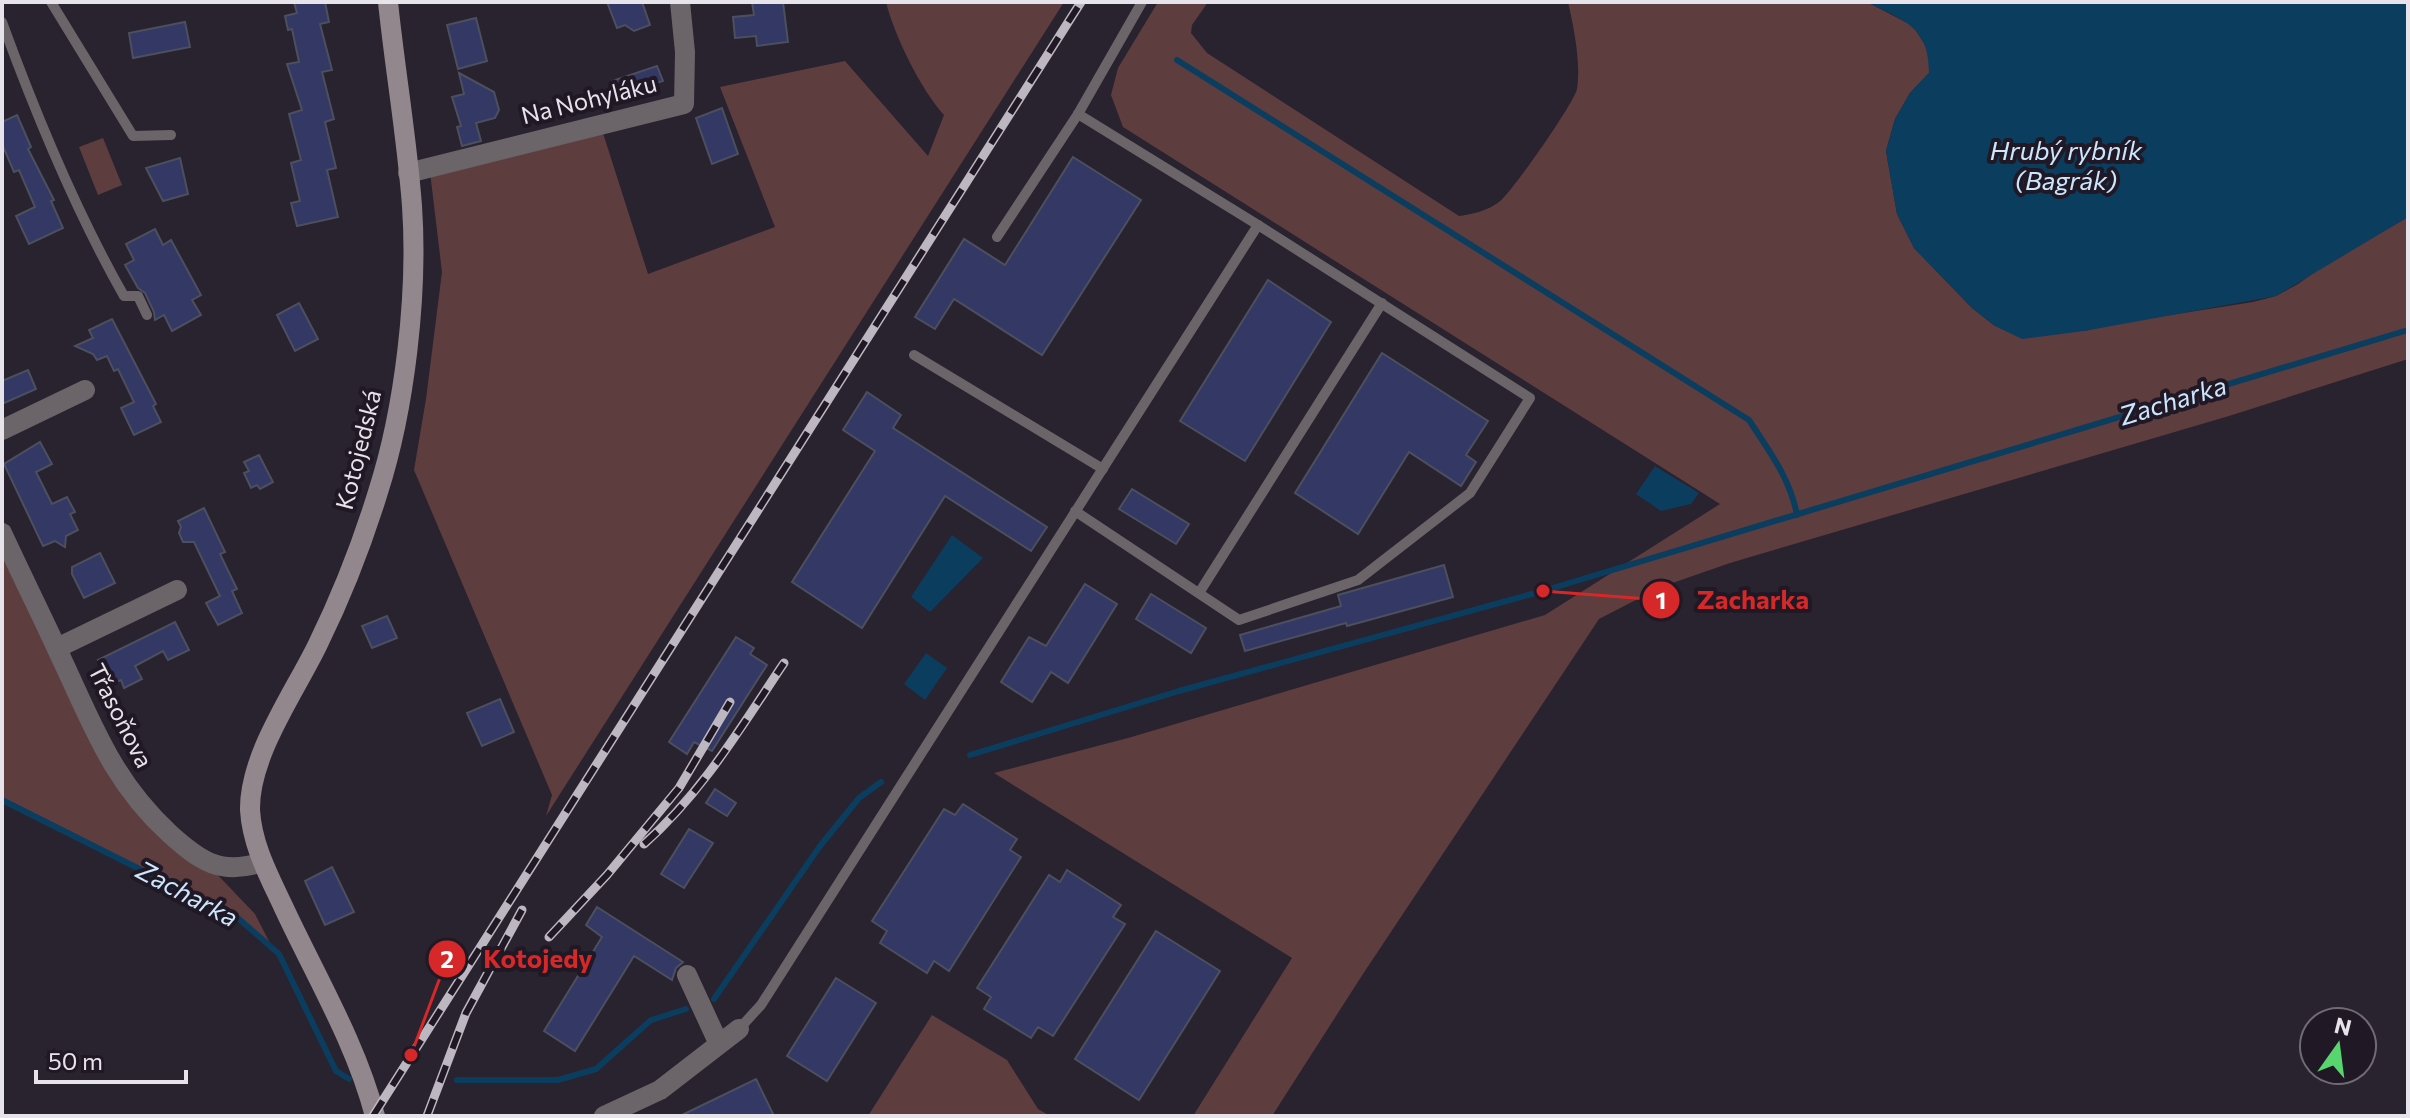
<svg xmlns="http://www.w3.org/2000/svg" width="2410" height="1118" viewBox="0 0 2410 1118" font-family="Commissioner,sans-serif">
<rect width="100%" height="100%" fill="#29222f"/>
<g fill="#5e3d3f">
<path d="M886,2H1064L546,816L552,795L414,470L426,399L442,272L430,172L602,130L648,274L775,227L720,87L845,61L928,156L944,115C921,90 894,35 886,2Z"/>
<path d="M1158,2H1208L1192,25L1191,33L1207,53L1459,216C1473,214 1487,211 1499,202C1513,191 1574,103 1577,89C1581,63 1574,28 1568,2H1867L1913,26L1929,51V73L1910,93L1895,119L1886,151L1897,214L1914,248L1972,308L1995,326L2084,331L2120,323L2253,302L2276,296L2298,284L2320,268L2408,217V359L2229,416L1730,563L1661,587L1599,619L1361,977L1272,1116H1193L1292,958L994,773L1128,738L1545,615L1720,504L1123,127L1111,95L1118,68Z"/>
<path d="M103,138L122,185L98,195L79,147Z"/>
<path d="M2,533L109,761L255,914L273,949L239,919L2,800Z"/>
<path d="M932,1015L1007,1060L1038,1109L1050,1116H868Z"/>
</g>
<g fill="#0b3d5f">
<path d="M1867,2H2408V217L2276,296L2084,331L2022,339L1995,326L1972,308L1914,248L1897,214L1886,151L1895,119L1910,93L1929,73C1929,26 1904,21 1867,2Z"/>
<path d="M1655,466L1699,493L1691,504L1661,511L1636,494Z"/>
<path d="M952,535L983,558L930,612L911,597Z"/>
<path d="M926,653L947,668L925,700L904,684Z"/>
</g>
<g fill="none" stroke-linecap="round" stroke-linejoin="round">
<g stroke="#0b3d5f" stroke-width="6">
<path d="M1177,60L1749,420C1769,451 1790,478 1797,515"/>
<path d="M970,755L1179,691L1543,591L2408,330"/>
<path d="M2,800L239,919L279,954L336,1071L349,1079"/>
<path d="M714,999L820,846L859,798L881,782"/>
<path d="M457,1080H558L596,1069L651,1020L686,1009"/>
</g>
</g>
<g fill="#333865" stroke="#4c4f5e" stroke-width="2">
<path d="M294,2H325L329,22L320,24L332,70L322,72L334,119L325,122L336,168L327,170L338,217L297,226L291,203L300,201L291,163L301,160L289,114L302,110L287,64L299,62L292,29L288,30L285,16L297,13Z"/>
<path d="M607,2H642L650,25L634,31L625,25L617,28Z"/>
<path d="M752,2H783L788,42L757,46L756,36L735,38L733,17L754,15Z"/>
<path d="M476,18L487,61L458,69L447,25Z"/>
<path d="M185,22L190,47L133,58L129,33Z"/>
<path d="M657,66L663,81L635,90L637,96L620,102L612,81Z"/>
<path d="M459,73L494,92L499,110L495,118L476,123L481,141L462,146L457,127L461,126L452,97L464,94Z"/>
<path d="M722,108L738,154L712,164L696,118Z"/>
<path d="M17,115L31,147L28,149L54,200L51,201L63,228L29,244L16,216L35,207L19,170L14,172L2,144V122Z"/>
<path d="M1073,157L1141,200L1042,355L954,299L935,329L915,317L964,239L1005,265Z"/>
<path d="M180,158L188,194L163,201L146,168Z"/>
<path d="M155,229L163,245L171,240L201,295L192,300L201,315L172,331L164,315L155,320L154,312L145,293L138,288L125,265L134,260L126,244Z"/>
<path d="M1268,280L1331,322L1245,461L1180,421Z"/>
<path d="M299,303L318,339L295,351L277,315Z"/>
<path d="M112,319L156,404L153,406L161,422L134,435L121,408L134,402L118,369L114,371L107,356L97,360L93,354L75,346L93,338L89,330Z"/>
<path d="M1382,353L1488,421L1466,455L1476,462L1461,486L1409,452L1358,534L1295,493Z"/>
<path d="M28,370L36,389L2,404V381Z"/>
<path d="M867,392L901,415L893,428L1047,527L1031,551L945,496L862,628L792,582L875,451L843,430Z"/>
<path d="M40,442L52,464L36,472L52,504L67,497L75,512L70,514L78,530L66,536L65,547L55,541L43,546L4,464Z"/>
<path d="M259,455L273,482L260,489L257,485L251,488L244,473L249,471L244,462Z"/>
<path d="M1132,489L1189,524L1176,544L1119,509Z"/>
<path d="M204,508L225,552L220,554L237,589L232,591L242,613L218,625L206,603L220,596L194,542H183L179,533L181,527L178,521Z"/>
<path d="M100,553L115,583L84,598L72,574V567Z"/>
<path d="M1444,565L1453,597L1347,626L1346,623L1245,651L1240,635L1341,606L1338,595Z"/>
<path d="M1085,584L1117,604L1068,683L1051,672L1032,702L1001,682L1029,637L1046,646Z"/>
<path d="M1151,594L1206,628L1191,653L1136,619Z"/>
<path d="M387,616L397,638L372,648L362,626Z"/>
<path d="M175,622L189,650L168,660L163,651L135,666L142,679L124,688L121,680L110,685L98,660Z"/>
<path d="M736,637L754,648L750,654L767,665L712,751L694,742L687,754L669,742Z"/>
<path d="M500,699L514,732L482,746L467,713Z"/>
<path d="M715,789L736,803L727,816L706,803Z"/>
<path d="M963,804L1017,839L1010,850L1021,857L949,971L934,961L927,973L880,943L887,931L872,921L944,809L955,815Z"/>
<path d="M689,829L713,843L684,888L661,874Z"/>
<path d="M332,867L354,912L325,925L305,881Z"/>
<path d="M1067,870L1121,905L1113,917L1125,924L1053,1036L1038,1027L1031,1038L984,1009L991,997L977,988L1049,875L1060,882Z"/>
<path d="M597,907L683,962L676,968L672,980L634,956L575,1051L544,1031L602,937L586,925Z"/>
<path d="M1156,931L1220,971L1139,1100L1075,1059Z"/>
<path d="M836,978L876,1003L827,1081L787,1056Z"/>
<path d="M756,1079L774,1116H680Z"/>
</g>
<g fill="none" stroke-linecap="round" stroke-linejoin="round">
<g stroke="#6b6468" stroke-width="10">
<path d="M51,2L133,136L171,135"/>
<path d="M1142,2L1078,114L1258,225"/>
<path d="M2,22C36,115 75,210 124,296H138L147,315"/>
<path d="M997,237L1078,114"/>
<path d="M914,355L1103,469"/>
<path d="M1199,593L1382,303"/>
<path d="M739,1029L761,1005L1258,225L1530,398L1470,493L1358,580L1239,620L1075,511"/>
</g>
<g stroke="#6b6468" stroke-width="20">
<path d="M408,173L684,104L685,52L680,2"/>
<path d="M2,430L85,390"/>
<path d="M2,533C20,572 39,610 57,649C91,720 110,779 170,834C200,861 221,876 262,862"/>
<path d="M57,648L177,590"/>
<path d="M687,975L718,1042"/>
<path d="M604,1116L660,1090L739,1029"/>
</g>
<path stroke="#92878d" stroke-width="20" d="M375,1116C356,1043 315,975 283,906C269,876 252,845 250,810C249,755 295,692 318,644C342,595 362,544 378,492C405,408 418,294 412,206C407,138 395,70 388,2"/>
<defs>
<g id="rail">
<path d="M644,844C702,793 741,727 784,663"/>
<path d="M549,937L607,875L679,788L730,702"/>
<path d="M373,1116L1081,2"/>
<path d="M427,1116L466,1013L522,910"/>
</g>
</defs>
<use href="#rail" stroke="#bcb7c0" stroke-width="9"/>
<use href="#rail" stroke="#201925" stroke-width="6" stroke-dasharray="18" stroke-linecap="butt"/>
</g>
<g text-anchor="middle" stroke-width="8" stroke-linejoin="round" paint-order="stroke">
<g font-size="24" fill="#e7e3eb" stroke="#201925">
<text transform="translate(589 100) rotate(-14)" y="8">Na Nohyláku</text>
<text transform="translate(359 450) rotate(-76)" y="8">Kotojedská</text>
<text transform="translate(120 716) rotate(63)" y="8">Třasoňova</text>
</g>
<g font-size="26" font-style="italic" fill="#cbe6fd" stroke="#201925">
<text x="2066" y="160">Hrubý rybník<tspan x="2066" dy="30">(Bagrák)</tspan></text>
<text transform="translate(2173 401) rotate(-17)" y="9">Zacharka</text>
<text transform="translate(187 894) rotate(28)" y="9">Zacharka</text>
</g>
</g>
<path fill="none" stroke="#d62828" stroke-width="3" d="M1543 591L1661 600M411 1055L447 959"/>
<g fill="#d62828" stroke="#201925" stroke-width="3">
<circle cx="1543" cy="591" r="8"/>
<circle cx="411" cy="1055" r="8"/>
<circle cx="1661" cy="600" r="20"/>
<circle cx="447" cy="959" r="20"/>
</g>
<g font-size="24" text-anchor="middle" font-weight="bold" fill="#fff">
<text x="1661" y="609">1</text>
<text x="447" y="968">2</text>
</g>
<g font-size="26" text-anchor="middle" font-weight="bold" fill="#d62828" stroke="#201925" stroke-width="8" stroke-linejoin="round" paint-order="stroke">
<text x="1753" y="609">Zacharka</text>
<text x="538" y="968">Kotojedy</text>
</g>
<rect width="2410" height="1118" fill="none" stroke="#e7e3eb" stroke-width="8"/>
<g transform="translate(2338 1046) rotate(14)"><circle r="38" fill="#201925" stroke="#706a74" stroke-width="2"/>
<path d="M0-6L14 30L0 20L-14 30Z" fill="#58d56f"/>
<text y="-12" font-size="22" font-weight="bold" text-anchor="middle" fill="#e7e3eb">N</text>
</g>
<path d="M36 1070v12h150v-12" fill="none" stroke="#e7e3eb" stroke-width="4"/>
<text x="48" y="1070" font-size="24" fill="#e7e3eb" stroke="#201925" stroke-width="6" paint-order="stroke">50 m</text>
</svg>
